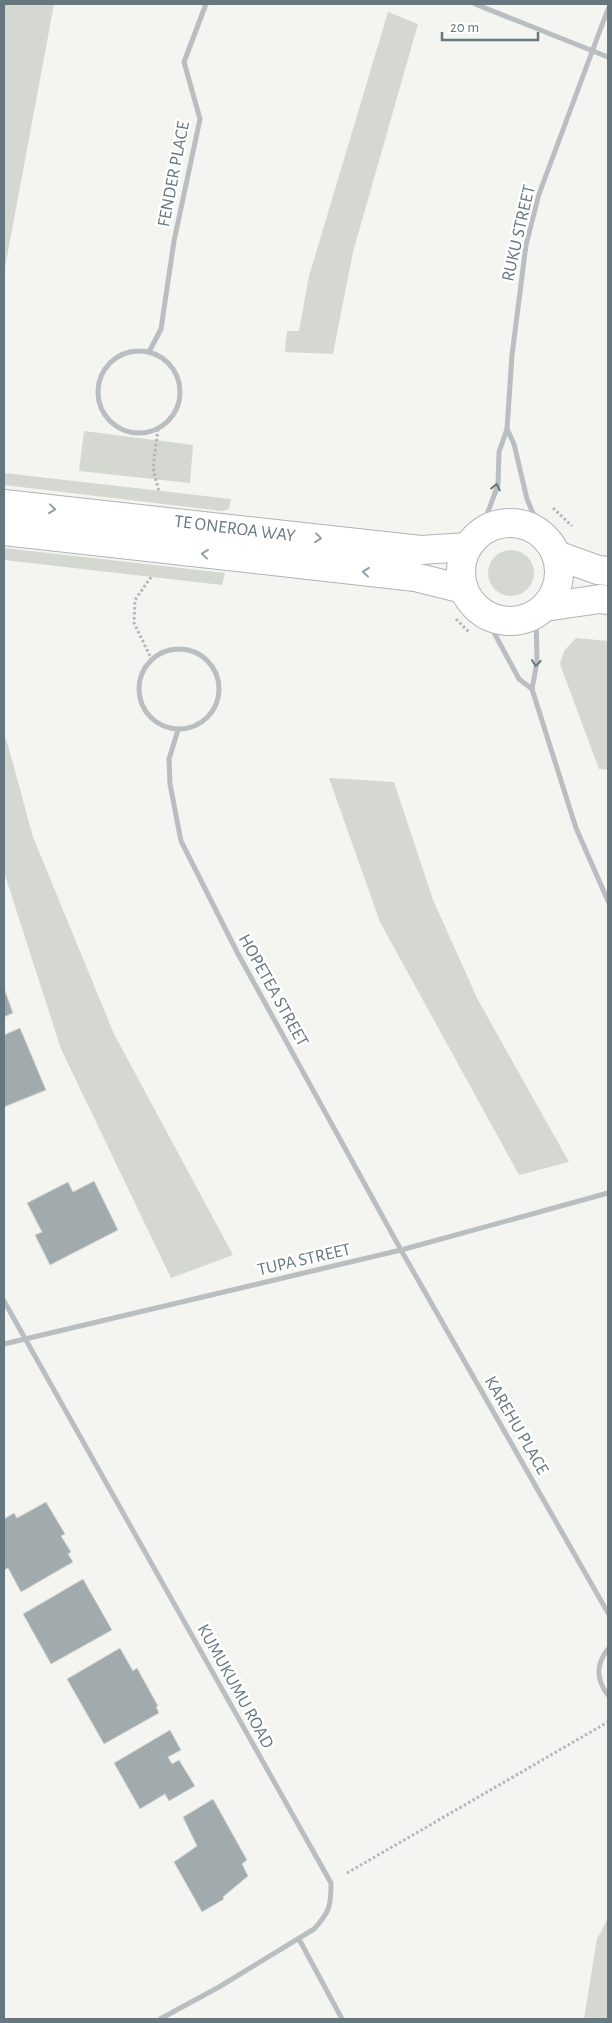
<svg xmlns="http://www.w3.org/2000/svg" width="612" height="2023" viewBox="0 0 612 2023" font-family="'Alegreya Sans',sans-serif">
<rect width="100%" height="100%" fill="#f4f4f1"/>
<g fill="#d4d8d0">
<path d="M4,4H54L4,273Z"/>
<path d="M388,12L418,24L353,252L333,354L285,352L287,331H299L309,276Z"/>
<path d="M84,431L193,445L190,483L79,471Z"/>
<path d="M4,473L231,499L229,509L222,511L4,485Z"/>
<path d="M4,548L225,573L222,585L4,560Z"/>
<circle cx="511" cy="573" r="23"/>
<path d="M576,638L608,641V770L599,769L560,664L564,651Z"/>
<path d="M4,737L6,738L33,837L114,1034L233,1255L171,1278L61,1049L4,872Z"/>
<path d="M329,778L394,782L433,900L478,1000L569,1162L519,1175L380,922Z"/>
<path d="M608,1918V2019H584L597,1939Z"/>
</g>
<g fill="#a1aaad" stroke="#d5d5d3">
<path d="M4,988L13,1013L4,1017Z"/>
<path d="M20,1028L46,1090L4,1107V1035Z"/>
<path d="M94,1181L118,1230L50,1265L35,1235L42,1232L27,1203L68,1182L73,1192Z"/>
<path d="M46,1502L65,1534L61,1536L71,1552L68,1554L73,1562L21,1592L8,1568L4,1570V1519L14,1513L17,1518Z"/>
<path d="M83,1579L112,1630L51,1664L23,1614Z"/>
<path d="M120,1648L133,1671L137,1668L158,1706L156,1707L159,1713L104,1744L67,1679Z"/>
<path d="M170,1730L181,1750L168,1757L172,1764L179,1760L195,1786L169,1801L165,1794L140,1809L114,1763Z"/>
<path d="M213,1799L247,1860L242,1864L248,1876L223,1897L224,1899L202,1912L174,1862L197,1846L183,1817Z"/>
</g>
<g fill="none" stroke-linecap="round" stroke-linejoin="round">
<defs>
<g id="secondary">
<path d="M4,504L421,550L467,547"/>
<circle cx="510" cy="572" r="49"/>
<path d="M4,531L415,577L463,589"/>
<path d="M556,555L598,570L608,571"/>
<path d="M545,607L600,599L608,600"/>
</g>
</defs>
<use href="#secondary" stroke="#aeb4b7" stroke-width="30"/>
<g stroke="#b3b7b9" stroke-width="3" stroke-dasharray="2.5 2.5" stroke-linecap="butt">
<path d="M158,429L153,468L159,492"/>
<path d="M553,508L572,526"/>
<path d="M151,577L135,600L134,623L152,660"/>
<path d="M456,619L469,632"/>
<path d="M347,1873L608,1722"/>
</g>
<g stroke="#b9bec0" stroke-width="5">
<path d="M475,4L608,57"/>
<circle cx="139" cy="392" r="41"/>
<path d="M149,352L161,329L174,241L200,119L184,62L206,4"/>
<path d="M507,429L512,355L526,245L539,194L608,9"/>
<path d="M480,533L498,485L499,452L507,429L514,444L527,499L542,535"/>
<path d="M484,614L519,679L532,689L537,662L536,614"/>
<circle cx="179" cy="689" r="40"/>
<path d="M532,689L576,828L608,901"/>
<path d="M178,730L169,759L170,784L181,841L237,952L401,1250L608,1613"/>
<path d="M4,1301L331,1883C331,1905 330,1912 314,1929L219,1987L160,2019"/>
<path d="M4,1344L401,1250L608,1193"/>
<path d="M608,1649C596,1664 596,1680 608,1695"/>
<path d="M299,1939L342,2019"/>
</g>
<use href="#secondary" stroke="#fff" stroke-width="28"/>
</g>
<defs><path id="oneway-chevron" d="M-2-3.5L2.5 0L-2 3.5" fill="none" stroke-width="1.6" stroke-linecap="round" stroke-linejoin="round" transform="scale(1.25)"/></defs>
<g stroke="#66777f">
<use href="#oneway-chevron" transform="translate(496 487) rotate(-78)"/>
<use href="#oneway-chevron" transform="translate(536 663) rotate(97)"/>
</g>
<g stroke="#94a0a5">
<use href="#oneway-chevron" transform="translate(52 509) rotate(6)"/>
<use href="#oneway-chevron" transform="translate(318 538) rotate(7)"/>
<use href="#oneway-chevron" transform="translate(205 554) rotate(-174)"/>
<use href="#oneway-chevron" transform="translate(366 572) rotate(-174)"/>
</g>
<g text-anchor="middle" stroke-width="5" stroke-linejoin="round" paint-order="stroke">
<g font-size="18" fill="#66777f" stroke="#fff">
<text transform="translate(173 174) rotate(-79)" y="6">FENDER PLACE</text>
<text transform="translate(518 233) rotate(-77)" y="6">RUKU STREET</text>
<text transform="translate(235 528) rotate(7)" y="6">TE ONEROA WAY</text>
<text transform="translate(274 990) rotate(61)" y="6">HOPETEA STREET</text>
<text transform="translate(304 1259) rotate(-13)" y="6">TUPA STREET</text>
<text transform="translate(517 1425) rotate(60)" y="6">KAREHU PLACE</text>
<text transform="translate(236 1686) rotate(61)" y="6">KUMUKUMU ROAD</text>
</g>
</g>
<rect width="612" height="2023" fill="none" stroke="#66777f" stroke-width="10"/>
<path d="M442 32v8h96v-8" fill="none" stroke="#66777f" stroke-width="2.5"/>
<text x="450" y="32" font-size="15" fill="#66777f" stroke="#ffffff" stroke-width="4" paint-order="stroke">20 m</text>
</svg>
